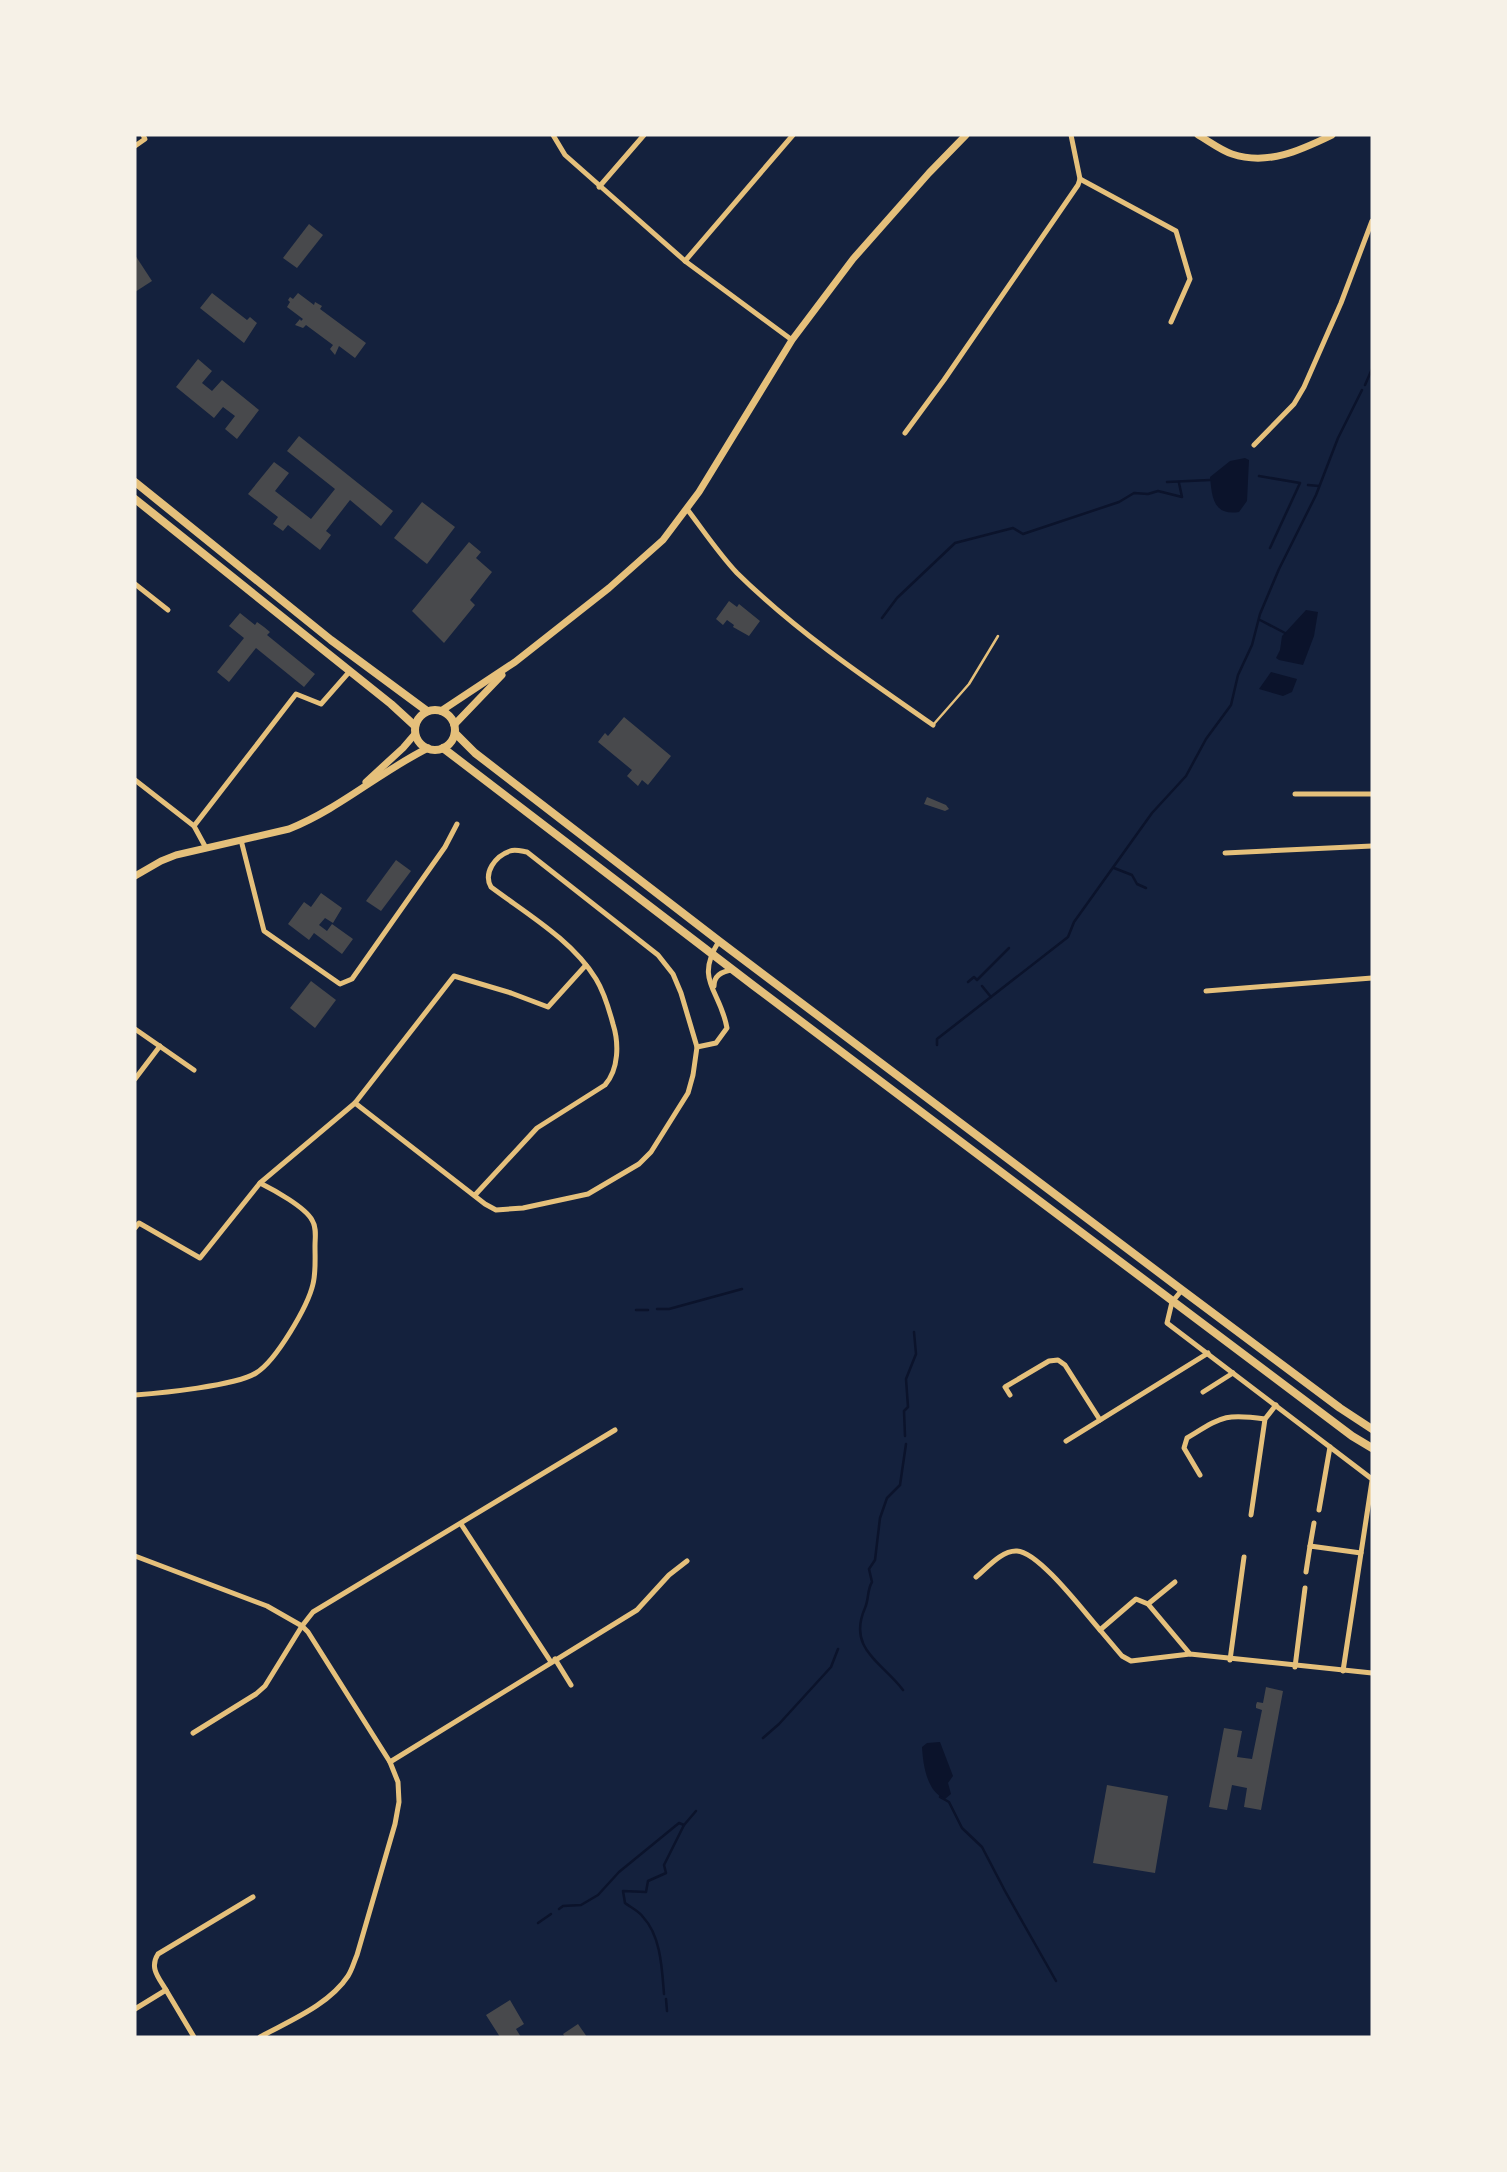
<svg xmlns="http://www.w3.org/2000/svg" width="1507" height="2172" viewBox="0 0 1507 2172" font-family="Signika,sans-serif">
<rect width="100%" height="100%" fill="#14213d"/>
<g fill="#0b132b">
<path d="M1245,458L1249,460L1247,501L1239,512C1213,516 1212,497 1210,477L1230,461Z"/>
<path d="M1306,610L1318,612L1314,636L1303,665L1279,660L1276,658L1280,650L1282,636Z"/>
<path d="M1271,672L1297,679L1292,692L1283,696L1259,689Z"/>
<path d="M940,1742L953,1776L948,1783L951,1794L945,1799C927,1792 923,1765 922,1747L927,1743Z"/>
</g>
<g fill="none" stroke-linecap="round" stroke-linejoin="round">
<g stroke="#0b132b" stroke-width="2.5">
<path d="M1365,385L1372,369"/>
<path d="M1259,476L1300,483L1270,548"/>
<path d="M1167,482L1210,480"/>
<path d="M1308,485L1319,486"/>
<path d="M882,618L897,598L955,543L1013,528L1023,534L1119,502L1134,493L1148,494L1158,491L1182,497L1179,483"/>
<path d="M1260,620L1285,633"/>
<path d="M1114,868L1132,875L1137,884L1146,888"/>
<path d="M968,982L974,977L977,980L1009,948"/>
<path d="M982,986L991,997"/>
<path d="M937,1045V1039L1068,937L1074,922L1152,813L1186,776L1206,739L1231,705L1238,675L1252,645L1260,614L1279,569L1316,495L1338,438L1362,390"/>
<path d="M657,1309H669L742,1289"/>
<path d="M636,1310H648"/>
<path d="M905,1436L904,1411L908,1407L906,1379L916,1354L914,1332"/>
<path d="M903,1690C882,1662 847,1649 865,1608C869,1599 867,1590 872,1582L869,1569L875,1560L880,1518L887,1498L900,1485L906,1444"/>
<path d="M763,1738L779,1724L831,1667L838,1649"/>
<path d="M940,1797L949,1802L962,1828L982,1847L1005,1891L1056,1981"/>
<path d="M559,1909L563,1906L581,1905L598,1895L619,1872L679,1823L684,1825"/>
<path d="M538,1923L551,1914"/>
<path d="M664,1994C662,1969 661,1936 643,1917C639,1911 630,1907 625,1903L623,1891L646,1892L648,1881L666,1873L664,1865L684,1825L696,1811"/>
<path d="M666,1999L667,2011"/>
</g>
</g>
<g fill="#48494c">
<path d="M309,224L323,235L297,268L283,258Z"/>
<path d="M135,255L152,281L135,292Z"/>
<path d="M212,293L247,320L250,317L257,323L244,343L200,308Z"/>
<path d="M298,293L314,305L315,302L322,306L320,309L366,343L355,358L339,346L335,355L330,349L333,345L306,325L303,328L295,325L300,319L301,321L303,319L287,307L290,302L288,300L290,297L293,299Z"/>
<path d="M198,359L212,371L202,383L212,391L222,380L259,410L237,439L225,429L235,416L223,407L214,418L176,387Z"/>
<path d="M299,436L393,511L381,526L350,500L326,531L331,535L320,550L288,525L283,531L273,524L278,517L248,494L274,462L289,473L275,491L311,519L335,489L287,451Z"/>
<path d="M422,502L455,527L427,564L394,538Z"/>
<path d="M469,542L481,552L476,558L492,572L470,600L475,605L444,643L412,611Z"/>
<path d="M729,601L737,607L739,604L760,621L749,636L733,627L734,625L727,620L723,625L716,619Z"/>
<path d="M240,613L255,625L257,622L264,627L270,632L267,635L315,674L304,687L256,648L229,682L217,672L244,638L229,626Z"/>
<path d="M624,717L671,756L648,785L642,780L638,786L627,776L632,770L598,742L605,733L608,736Z"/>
<path d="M927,797L946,805L949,809L945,811L924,804Z"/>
<path d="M396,860L411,871L381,911L366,901Z"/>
<path d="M321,893L342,908L333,923L325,918L319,925L327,931L332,924L353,939L342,954L314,933L309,940L288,924L304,902L311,907Z"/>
<path d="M311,981L336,1000L315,1028L290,1008Z"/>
<path d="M1266,1687L1283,1691L1261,1810L1244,1807L1247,1788L1232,1785L1227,1810L1209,1807L1224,1728L1242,1731L1237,1757L1252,1759L1262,1710L1256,1708V1705L1257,1702L1263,1703Z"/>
<path d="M1107,1785L1168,1796L1155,1873L1093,1863Z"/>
<path d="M510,2000L524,2024L516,2029L521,2037H500L486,2015Z"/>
<path d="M578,2024L587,2037H565L563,2034Z"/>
</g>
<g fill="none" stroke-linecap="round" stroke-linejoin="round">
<path stroke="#e5c07b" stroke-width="2.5" d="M933,725L969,684L998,636"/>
<g stroke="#e5c07b" stroke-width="5">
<path d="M553,135L565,155L685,261L792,340"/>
<path d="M135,146L145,139L143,135"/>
<path d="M1080,179L1176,231L1190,279L1171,322"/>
<path d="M599,187L644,135"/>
<path d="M685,261L793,135"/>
<path d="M905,433L944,380L1078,185L1080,179L1071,135"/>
<path d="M1254,445L1294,404L1304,387L1341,303L1372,221"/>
<path d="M687,509C703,530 719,554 737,573C796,631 865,678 933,725"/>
<path d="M135,584L168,610"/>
<path d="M135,780L194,826L206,848"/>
<path d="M1295,794H1372"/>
<path d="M194,826L296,694L321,704L350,671"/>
<path d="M241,840L264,931L340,984L352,979L445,847L457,824"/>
<path d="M1225,853L1372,846"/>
<path d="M714,986C714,975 723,971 733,970"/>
<path d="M1206,991L1372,978"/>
<path d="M135,1029L194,1070"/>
<path d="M697,1047L716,1043L727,1028C720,989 694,981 719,941"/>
<path d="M135,1079L160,1046"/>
<path d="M355,1103L485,1204L496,1210L523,1208L588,1194L639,1164L651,1152L688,1093L693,1075L697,1047L681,993L673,974L658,955L527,852C521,851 515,849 510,851C495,856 483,873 491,887C527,914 572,940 596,979C604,992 609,1009 613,1024C619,1043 619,1069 605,1085L537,1128L475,1195"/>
<path d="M260,1183L355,1103L454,976L511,993L548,1007L586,965"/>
<path d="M135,1228L139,1223L200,1258L260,1183C274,1190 305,1207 312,1220C317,1228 315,1237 315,1246C315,1258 316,1272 313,1284C308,1306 276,1361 256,1373C235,1386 161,1393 135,1395"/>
<path d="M1182,1290L1172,1302L1167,1323L1372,1479"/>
<path d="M1203,1392L1233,1373"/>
<path d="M1010,1395L1005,1387L1049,1361L1058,1360L1065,1365L1100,1420"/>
<path d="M1066,1441L1208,1353"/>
<path d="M1200,1475L1184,1448L1187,1438C1222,1417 1224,1413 1265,1419"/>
<path d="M1319,1510L1330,1447"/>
<path d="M1251,1515L1265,1419L1276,1405"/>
<path d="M461,1524L551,1662"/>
<path d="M1310,1546L1314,1523"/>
<path d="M135,1556L267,1606L302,1626L308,1632L390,1762L398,1782L399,1802L395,1824L357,1955C354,1962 352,1970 348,1976C329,2005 289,2021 260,2037"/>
<path d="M1306,1572L1310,1546L1361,1553"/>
<path d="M976,1577C987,1568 1002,1550 1017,1551C1039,1552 1084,1612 1100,1630L1136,1599L1148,1604L1190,1654L1372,1673"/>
<path d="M1148,1604L1175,1582"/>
<path d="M1100,1630L1122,1656L1131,1661L1190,1654"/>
<path d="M555,1659L571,1685"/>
<path d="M1230,1660L1244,1557"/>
<path d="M1295,1667L1305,1588"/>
<path d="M1343,1671L1372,1481"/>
<path d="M193,1733L256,1694L265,1686L302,1626L313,1612L615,1430"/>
<path d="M390,1762L637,1610L669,1575L687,1561"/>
<path d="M166,1990C159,1978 149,1968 158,1954L253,1897"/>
<path d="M135,2009L166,1990L194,2037"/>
</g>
<g stroke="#e5c07b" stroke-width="7">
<path d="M1198,135C1209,141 1220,150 1232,154C1268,166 1301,150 1332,135"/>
<path d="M441,711L515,662L609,588L663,540L699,492L792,340L853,259L929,173L966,135"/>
<path d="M454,725L502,675"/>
<path d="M366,782L403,748L415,734"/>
<path d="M135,876L161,861L176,855L289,829C339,809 380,772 428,748"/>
</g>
<g stroke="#e5c07b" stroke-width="8">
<path d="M135,482L331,640L427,711"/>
<path d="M135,499L391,704L415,726"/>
<circle cx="435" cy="730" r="20"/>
<path d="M455,733L475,753L719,941L1182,1290L1340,1408L1372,1429"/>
<path d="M443,748L754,986L1352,1436L1372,1448"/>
</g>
</g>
<rect width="1507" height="2172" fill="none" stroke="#f6f1e7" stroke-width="273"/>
</svg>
